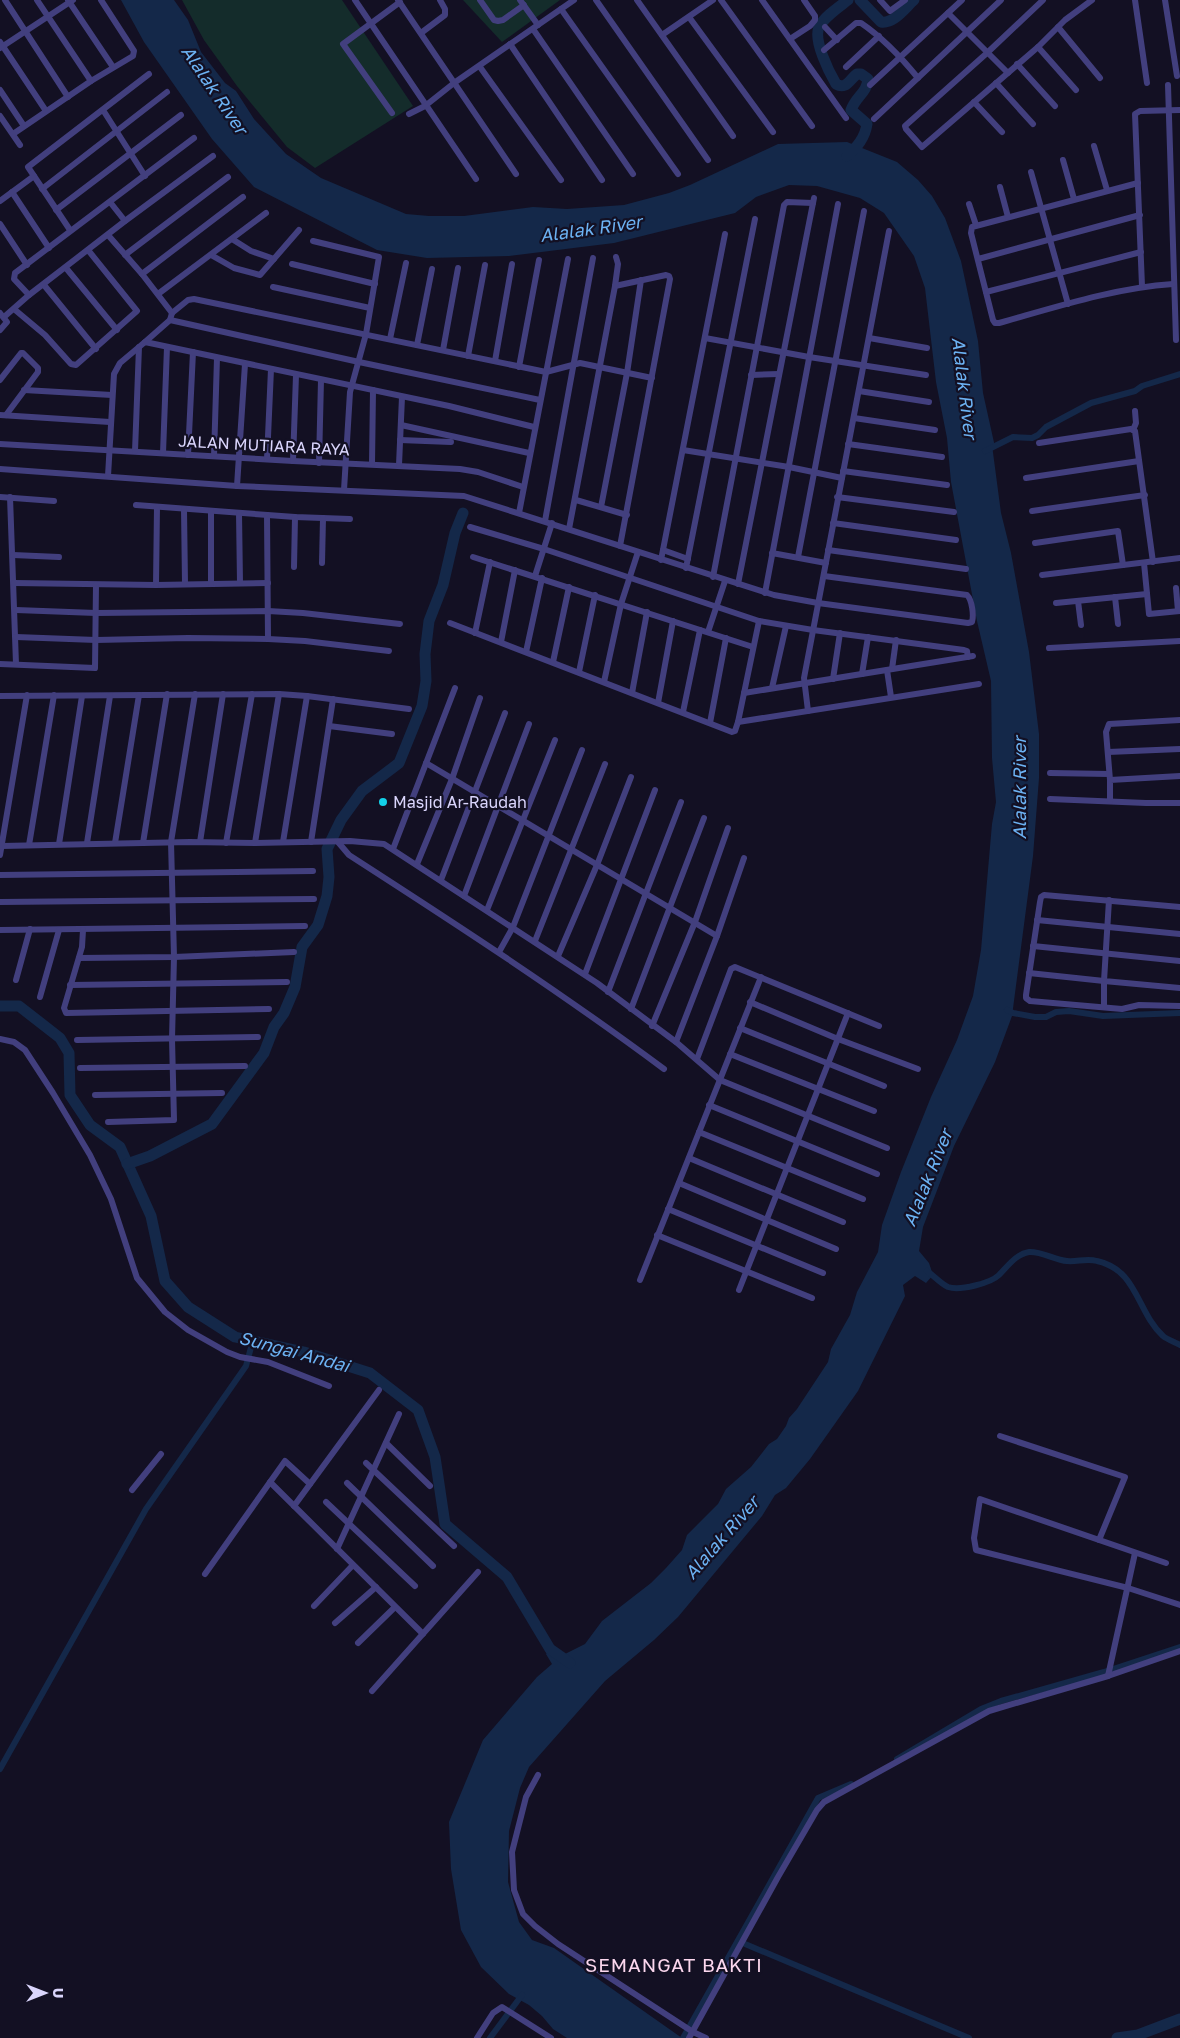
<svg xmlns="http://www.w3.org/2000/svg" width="1180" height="2038" viewBox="0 0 1180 2038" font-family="'Golos Text',sans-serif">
<rect width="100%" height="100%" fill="#131023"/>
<g fill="#142c2b">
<path d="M182,0H342L413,106L315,168L287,147L237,86L204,40Z"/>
<path d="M463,0H560L502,42Z"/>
</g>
<path fill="#142849" d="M121,0H174L188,20L201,52L225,83L236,91L254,119L286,154L321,178L406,214L429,216H464L533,207L567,209L624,205L669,193L690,185L778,144L847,142L897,162L918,180L932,196L945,218L961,261L978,341L983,393L995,447L992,445L1001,513L1011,553L1029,652L1039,734V778L1033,856L1012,1016L995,1062L954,1146L923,1227L919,1251L929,1263L933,1275L926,1283L915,1276L903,1285L905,1296L858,1391L810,1459L786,1488L775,1495L762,1516L678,1617L654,1640L605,1681L529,1767L520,1788L509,1831L508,1882L519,1922L532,1940L554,1948L682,2038H567L553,2029L542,2016L529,2005L509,1994L481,1967L461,1930L451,1869L449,1822L483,1740L537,1677L552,1664L546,1654L550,1649L556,1655H563L585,1644L602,1621L651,1583L666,1568L682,1550L687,1535L718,1504L726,1489L751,1467L769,1444L777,1439L786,1426L789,1418L797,1409L828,1362L831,1349L850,1315L857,1292L878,1252L882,1225L901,1172L931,1097L957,1040L973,996L981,950L992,824L996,802L992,758L991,681L977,621L951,482L947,438L936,382L925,288L914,256L884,213L860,198L817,186L789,185L756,197L735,213L614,243L509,256L427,258L377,250L254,187L212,139L144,42Z"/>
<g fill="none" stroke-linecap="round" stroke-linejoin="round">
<g stroke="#142849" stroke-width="6">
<path d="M985,451L1013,437L1032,438L1038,435L1046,427L1091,403L1135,391L1142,386L1180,374"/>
<path d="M1007,1010L1013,1013L1035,1017H1046L1056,1012L1069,1011L1103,1016L1180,1013"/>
<path d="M927,1271C933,1275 941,1284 948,1287C960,1291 991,1283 999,1275C1008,1266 1016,1254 1029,1252C1041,1251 1055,1260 1067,1261C1077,1262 1087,1258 1097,1261C1138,1270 1136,1311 1163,1336C1168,1340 1175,1342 1180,1345"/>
<path d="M897,1759L981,1709L1001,1701L1104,1672L1180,1647"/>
<path d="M0,1769L146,1509L246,1366L253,1340"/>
<path d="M738,1941L969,2038"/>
<path d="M490,2038L522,1995"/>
<path d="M683,2038L818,1798L851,1784"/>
</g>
<g stroke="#142849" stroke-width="11">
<path d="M860,0L881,22C894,24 905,8 914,0"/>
<path d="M847,156C857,147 865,138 867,124L851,110C856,96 867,93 868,79L861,74H857C849,80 846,90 836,84C829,72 813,40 819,27C824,17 839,7 848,0"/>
<path d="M0,1006H19L60,1038L69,1053L70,1095L90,1125L120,1147L151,1216L165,1281L188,1307L235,1337L304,1352L370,1373L418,1410L435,1457L445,1524L507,1577L550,1649L570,1663"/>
<path d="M127,1164L150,1156L212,1124L264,1053L274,1027L284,1013L295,987L302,947L318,925L327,896L329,877L327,849L341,820L362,791L399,763L422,706L426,681L425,654L429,621L443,585L455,533L463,513"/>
<path d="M1117,2038L1138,2035L1180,2019"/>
</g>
<g stroke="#423f7e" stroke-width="6">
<path d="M5,0L68,97"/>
<path d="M37,0L91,81"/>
<path d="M68,0L113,67"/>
<path d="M355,0L476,179"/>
<path d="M398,0L516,174"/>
<path d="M480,0L494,20L498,21L503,20L524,5"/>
<path d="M520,0L538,25"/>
<path d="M596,0L708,160"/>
<path d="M637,0L733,136"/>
<path d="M721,0L812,126"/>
<path d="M762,0L846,118"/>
<path d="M880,0L890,11L905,0"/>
<path d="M1043,0L987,53L905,126L906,129L922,147L1038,47L1065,20L1092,0"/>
<path d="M1135,0L1147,83"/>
<path d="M1165,0L1177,76"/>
<path d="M561,9L678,174"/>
<path d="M948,13L1008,73"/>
<path d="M689,17L773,132"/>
<path d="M825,27L837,40"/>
<path d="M1058,27L1100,78"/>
<path d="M533,29L633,174"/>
<path d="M421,33L445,15V9L440,0"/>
<path d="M662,35L713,0"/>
<path d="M790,39L810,26L815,20V16L804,0"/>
<path d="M0,42L46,111"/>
<path d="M510,44L602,180"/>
<path d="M1038,47L1076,90"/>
<path d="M0,48L73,0"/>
<path d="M824,50L856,23H861C883,38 901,57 918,78"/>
<path d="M1017,64L1055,106"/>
<path d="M480,67L561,180"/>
<path d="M846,67L879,36"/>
<path d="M996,83L1033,124"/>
<path d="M870,85L962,0"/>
<path d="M1168,85L1176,340"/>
<path d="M0,90L24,126"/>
<path d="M974,102L1002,132"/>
<path d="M103,110L145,176"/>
<path d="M392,113L343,44L400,2"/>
<path d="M409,114L425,106L454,83L574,0"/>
<path d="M0,116L20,145"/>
<path d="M874,119L1001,0"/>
<path d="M13,134L91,81L133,56L134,51L101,0"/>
<path d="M1094,146L1107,190"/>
<path d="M1063,160L1074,199"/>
<path d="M1031,172L1068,304"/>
<path d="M1138,183L972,227L971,233L993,320L995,323H999C1056,307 1114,288 1173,284"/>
<path d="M1000,187L1008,217"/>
<path d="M42,189L167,92"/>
<path d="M12,192L49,248"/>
<path d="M0,201L34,176"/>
<path d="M110,202L125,221"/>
<path d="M969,204L976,225"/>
<path d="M56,210L181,115"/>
<path d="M0,224L27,265"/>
<path d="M70,230L28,167L149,74"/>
<path d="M108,235L142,274L172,313"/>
<path d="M232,239L251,251L274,259"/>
<path d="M313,241L379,257L366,334L350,392L344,490"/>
<path d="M125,255L228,177"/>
<path d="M211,255L234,268L260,275L299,230"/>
<path d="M978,259L1140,215"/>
<path d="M292,264L375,284"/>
<path d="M66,268L117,330"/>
<path d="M142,274L243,197"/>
<path d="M44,285L96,349"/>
<path d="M615,286L666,275L669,276L670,279L620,546"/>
<path d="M1142,286L1135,114L1140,111L1180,110"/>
<path d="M273,287L370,308"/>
<path d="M986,292L1141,252"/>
<path d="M158,294L266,213"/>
<path d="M29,295L14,279L15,273L194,138"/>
<path d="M14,309L45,335L71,364L76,365L137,311L88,250"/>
<path d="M0,313L7,322L0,330"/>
<path d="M4,317L29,295L125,221L213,156"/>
<path d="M170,320L359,362L540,400"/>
<path d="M705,338L809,357L926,375"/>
<path d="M869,338L927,348"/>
<path d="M390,339L406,263"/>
<path d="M145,342L170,320L172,313L188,300L194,299L546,372L580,363L652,378"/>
<path d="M417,345L432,269"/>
<path d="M443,350L458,268"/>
<path d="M468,356L485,265"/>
<path d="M495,361L512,264"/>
<path d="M519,367L539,260"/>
<path d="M751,375L779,374"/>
<path d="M0,380L21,353H23L38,368V372L6,415"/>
<path d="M24,390L112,395"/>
<path d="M859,391L929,402"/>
<path d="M0,415L110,422"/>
<path d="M854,418L935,430"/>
<path d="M401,425L529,453"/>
<path d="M1133,430L1136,423L1135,411"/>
<path d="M400,440L451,442"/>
<path d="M1039,443L1131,429L1135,431L1153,562"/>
<path d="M0,444L293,461L460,469L478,472L523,487"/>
<path d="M848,444L942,457"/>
<path d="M683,450L789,467L842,478"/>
<path d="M135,451L139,347"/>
<path d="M163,453L167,347"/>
<path d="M188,455L193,352"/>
<path d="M214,456L217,358"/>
<path d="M267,459L271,369"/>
<path d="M293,461L296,375"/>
<path d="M319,463L321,380"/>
<path d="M372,464L373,390"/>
<path d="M399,465L402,397"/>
<path d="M0,469L237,486L464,496L774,595L818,603L968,623L972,622C974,615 972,600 967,595L824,576"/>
<path d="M843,471L947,485"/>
<path d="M108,476L114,374L120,363L145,342L449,406L534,427"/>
<path d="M1026,478L1139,461"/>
<path d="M237,486L245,364"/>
<path d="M0,497L54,501"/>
<path d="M10,497L16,664"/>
<path d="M837,497L954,512"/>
<path d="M576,500L627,515"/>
<path d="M136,505L295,517L350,519"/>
<path d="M601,507L627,373L641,280"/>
<path d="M184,509L185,584"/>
<path d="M1032,511L1145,495"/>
<path d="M239,513L240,583"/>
<path d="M519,513L568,259"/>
<path d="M267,515L268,639"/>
<path d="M545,521L593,258"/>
<path d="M833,523L956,540"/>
<path d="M470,527L544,549L759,621L813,630L964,650L967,651L968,657"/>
<path d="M569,529L615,286L618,264L616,257"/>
<path d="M1035,543L1118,531L1123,565"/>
<path d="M663,550L688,559"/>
<path d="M828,550L966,569"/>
<path d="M772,553L826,563"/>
<path d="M13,555L59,557"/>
<path d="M473,557L753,647"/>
<path d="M798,557L864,211"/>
<path d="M661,560L725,234"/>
<path d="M322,563L323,518"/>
<path d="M1144,563L1149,614L1180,611"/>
<path d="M294,567L295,517"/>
<path d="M686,568L755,219"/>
<path d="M1042,575L1180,558"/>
<path d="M535,576L552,523"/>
<path d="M713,577L784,205L787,202L813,203"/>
<path d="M14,583L156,585L268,583"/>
<path d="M211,584V511"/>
<path d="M738,584L814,198"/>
<path d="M156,585L157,507"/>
<path d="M1176,588L1178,611"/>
<path d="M765,593L838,204"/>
<path d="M1115,597L1118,624"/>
<path d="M1078,601L1081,625"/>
<path d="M1056,603L1147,594"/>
<path d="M16,610L96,613L268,611L303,613L400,624"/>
<path d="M450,623L732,732L735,731L738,722L759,621"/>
<path d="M708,632L725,581"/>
<path d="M475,633L490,562"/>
<path d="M16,637L96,640L188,638L268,639L305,641L389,651"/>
<path d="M501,642L515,570"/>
<path d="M1049,648L1180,641"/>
<path d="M526,652L542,578"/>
<path d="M553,662L569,587"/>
<path d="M0,664L95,668L96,585"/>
<path d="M892,669L896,640"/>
<path d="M887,670L891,697"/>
<path d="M579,672L595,595"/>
<path d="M862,674L868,637"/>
<path d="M833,679L840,633"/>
<path d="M604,682L621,604L638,552"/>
<path d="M772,688L786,626"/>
<path d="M632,693L647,612"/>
<path d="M744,693L973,656"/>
<path d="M0,696L279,694L307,696L409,709"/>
<path d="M658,703L673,621"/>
<path d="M808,711L804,678L889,231"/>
<path d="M683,712L700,630"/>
<path d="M738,722L979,684"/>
<path d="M710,723L726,638"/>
<path d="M329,726L392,734"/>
<path d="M1108,752L1180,749"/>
<path d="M426,763L717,936"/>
<path d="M1050,773L1109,774"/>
<path d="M1110,780L1106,732L1109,724L1180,720"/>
<path d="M1050,799L1146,803H1180"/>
<path d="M1110,801V780L1180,776"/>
<path d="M200,842L223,694"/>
<path d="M283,842L307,696"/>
<path d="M311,842L333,699"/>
<path d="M338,842L349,855C456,924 562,993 664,1069"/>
<path d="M87,843L110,696"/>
<path d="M115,843L139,695"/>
<path d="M143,843L167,694"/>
<path d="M226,843L252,694"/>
<path d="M255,843L279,694"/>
<path d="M59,844L82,696"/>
<path d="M29,845L54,695"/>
<path d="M2,846L190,842L255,843L350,841L384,844L597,983L676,1042L720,1080L887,1148"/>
<path d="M393,849L455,688"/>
<path d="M0,855L27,695"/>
<path d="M417,864L452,779L480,698"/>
<path d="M0,875L313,871"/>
<path d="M441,880L505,713"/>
<path d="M464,896L529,724"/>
<path d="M1109,900L1104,981L1180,988"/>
<path d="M0,902L314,899"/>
<path d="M1180,907L1044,895L1041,897L1040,902L1026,995V998L1030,1001L1122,1009L1139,1005L1180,1006"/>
<path d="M487,910L555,740"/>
<path d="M1037,920L1180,934"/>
<path d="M0,930L305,926"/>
<path d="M83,930L82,947L64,1008L66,1013L269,1009"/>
<path d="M535,941L605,764"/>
<path d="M1033,946L1180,961"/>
<path d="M499,952L513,927L582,750"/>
<path d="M558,956L597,865L631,777"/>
<path d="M79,958L174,957L294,952"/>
<path d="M1029,973L1104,981V1007"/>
<path d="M585,974L655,790"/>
<path d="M16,980L30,929"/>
<path d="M70,985L287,982"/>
<path d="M608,992L681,802"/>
<path d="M40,997L59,930"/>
<path d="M750,1002L838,1039L918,1069"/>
<path d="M631,1009L704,818"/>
<path d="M652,1026L695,922L728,828"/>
<path d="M740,1028L884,1086"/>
<path d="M0,1039L14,1042L25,1050L53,1093L90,1155L111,1199L137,1278L165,1312L188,1330L227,1352L240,1357L268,1362L329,1386"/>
<path d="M77,1040L258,1037"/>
<path d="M676,1042L717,936L744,858"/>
<path d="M730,1054L874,1111"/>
<path d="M697,1059L731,969L735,967L879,1026"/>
<path d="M80,1068L245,1066"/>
<path d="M95,1095L222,1093"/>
<path d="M709,1105L877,1174"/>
<path d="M108,1122L174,1120L172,1039L174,957L171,842L195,694"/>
<path d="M699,1132L863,1199"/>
<path d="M689,1158L843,1222"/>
<path d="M679,1183L836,1249"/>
<path d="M668,1209L823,1273"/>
<path d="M657,1235L812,1298"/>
<path d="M640,1280L761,977"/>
<path d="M739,1290L848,1013"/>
<path d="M1000,1436L1125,1477L1099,1540"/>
<path d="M386,1443L430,1486"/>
<path d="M366,1463L454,1546"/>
<path d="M270,1482L423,1634"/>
<path d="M347,1483L433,1566"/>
<path d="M132,1490L161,1454"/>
<path d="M326,1502L415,1586"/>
<path d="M294,1506L379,1390"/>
<path d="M337,1549L399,1414"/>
<path d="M1166,1563L980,1499L974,1538L976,1550L1128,1588L1180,1605"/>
<path d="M205,1574L285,1461L310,1484"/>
<path d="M314,1606L353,1565"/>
<path d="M335,1623L376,1587"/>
<path d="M358,1643L395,1607"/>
<path d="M1108,1676L1135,1553"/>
<path d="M372,1691L478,1572"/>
<path d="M538,1775L526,1797L512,1852L514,1890L523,1914L535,1926L558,1944L693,2032L706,2038"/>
<path d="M477,2038L493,2013L502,2007L551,2038"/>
<path d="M689,2038L778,1877L817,1810L824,1802L989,1711L1108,1676L1180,1651"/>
</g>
</g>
<circle fill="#13d1e9" stroke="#131023" stroke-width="2" cx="383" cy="802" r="5"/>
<g text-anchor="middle" stroke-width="4.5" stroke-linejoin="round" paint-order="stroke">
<g font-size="16" fill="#dad5fc" stroke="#131023">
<text transform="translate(264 445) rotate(3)" y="6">JALAN MUTIARA RAYA</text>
</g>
<g font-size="16" fill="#dad5fc" stroke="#131023" text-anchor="start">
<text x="393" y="808">Masjid Ar-Raudah</text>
</g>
<g font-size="18" font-style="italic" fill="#6cb2f3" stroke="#131023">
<text transform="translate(214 90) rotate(56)" y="6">Alalak River</text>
<text transform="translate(591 229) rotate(-8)" y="6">Alalak River</text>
<text transform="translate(964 388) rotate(83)" y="6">Alalak River</text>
<text transform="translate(1020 788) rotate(-90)" y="6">Alalak River</text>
<text transform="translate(928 1178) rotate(-68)" y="6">Alalak River</text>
<text transform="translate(294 1352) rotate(15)" y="6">Sungai Andai</text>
<text transform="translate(722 1538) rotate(-49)" y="6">Alalak River</text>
</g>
<g font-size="19" letter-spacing="1" fill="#fcd7ee" stroke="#131023">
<text x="674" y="1972">SEMANGAT BAKTI</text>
</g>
</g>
<g transform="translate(45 1993) rotate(90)" stroke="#131023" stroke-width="4" paint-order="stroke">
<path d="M0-4L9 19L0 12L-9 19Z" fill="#dad5fc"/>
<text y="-8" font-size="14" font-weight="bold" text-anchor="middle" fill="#dad5fc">U</text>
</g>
</svg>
